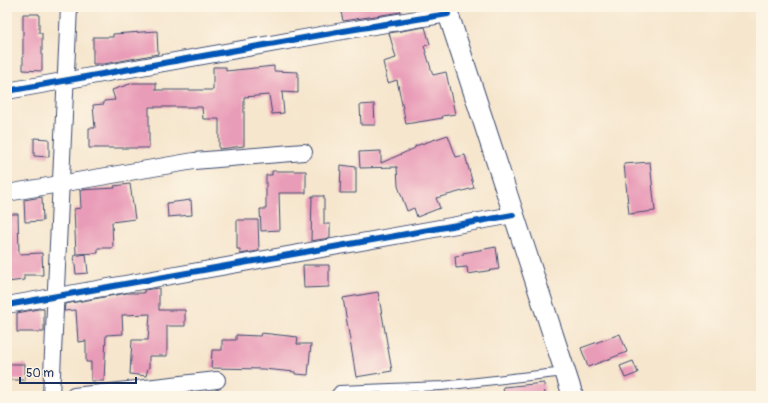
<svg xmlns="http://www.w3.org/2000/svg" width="768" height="403" viewBox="0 0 768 403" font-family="Pangolin,sans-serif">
<rect width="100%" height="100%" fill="#fcf5e5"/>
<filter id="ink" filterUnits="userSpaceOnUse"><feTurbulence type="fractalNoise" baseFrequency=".025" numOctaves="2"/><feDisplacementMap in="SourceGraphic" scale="8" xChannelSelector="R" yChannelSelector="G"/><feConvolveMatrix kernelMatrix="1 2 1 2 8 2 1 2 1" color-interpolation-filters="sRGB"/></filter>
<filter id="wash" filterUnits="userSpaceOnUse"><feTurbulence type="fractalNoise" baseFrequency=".012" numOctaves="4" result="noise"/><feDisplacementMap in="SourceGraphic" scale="16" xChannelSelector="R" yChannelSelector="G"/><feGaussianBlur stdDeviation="0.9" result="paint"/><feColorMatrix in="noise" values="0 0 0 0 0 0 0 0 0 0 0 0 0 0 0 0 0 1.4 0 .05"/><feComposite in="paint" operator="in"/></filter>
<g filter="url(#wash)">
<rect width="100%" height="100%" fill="#f6e6ce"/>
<g id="blocks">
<g fill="#e99cb8">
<path d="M340,7H400L401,12L343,21Z"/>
<path d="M23,14H39V33H42V71L23,70Z"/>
<path d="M425,27L430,44L424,46L433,75L446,72L455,114L442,116L443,118L406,124L397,80L388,83L383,62L396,58L389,33Z"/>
<path d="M157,31L158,54L104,64H93V37H113V34Z"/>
<path d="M274,66V71L298,72V93L282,92L284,113L272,114L269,95L244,97V146L219,149V119H203L202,107H149V148H89V128H95L93,105L104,104V101L115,100L112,90L133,83H156V90H213V67H226V71Z"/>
<path d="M374,104L375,125H361L360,105Z"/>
<path d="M448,135L456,157L465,155L474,188L436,198L440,208L417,217L414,208L407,211L398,186L397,167L360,168L359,152L381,151V163L415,148V146Z"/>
<path d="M34,138L49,139V157L34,156Z"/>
<path d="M650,162L655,211L629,214L624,164Z"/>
<path d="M341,165L356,167V193H340Z"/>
<path d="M272,171H306V193H279L280,230L261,231L260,209H266V175H272Z"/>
<path d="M130,184L135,219L112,222L113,248H98V253L76,254L74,209L81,208L80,190L115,188L114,186Z"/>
<path d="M312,196H324V224H330V238L311,241Z"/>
<path d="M42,197L43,221L25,222L24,200Z"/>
<path d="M191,200L192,215L168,217L167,203Z"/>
<path d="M7,214H18L19,254L42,253L43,275H24V280L7,282Z"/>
<path d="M237,220H258L259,251L240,254V249H237Z"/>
<path d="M496,247L499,269L468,274L467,267L456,268L455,256L463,255V253Z"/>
<path d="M86,254L88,273L76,274L74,256Z"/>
<path d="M303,265H329V287L304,288Z"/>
<path d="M159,288V310H185V326H167V356H149V368H148L146,376L130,374L132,340H148L150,314L122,315L123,334L106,335L104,381H91V362H86V341L78,342L76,310L64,311L65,304L127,293H144V290Z"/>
<path d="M378,292L392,371L356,377L343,298Z"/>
<path d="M38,309H44V332H17V313Z"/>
<path d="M261,333L298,337L297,344H311L308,375L295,374V372L263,369L211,368L212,350H222V340H236V335L260,336Z"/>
<path d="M620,334L627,352L588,367L581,348Z"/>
<path d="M633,361L638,373L625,378L620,366Z"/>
<rect x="9" y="364" width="16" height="16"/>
<path d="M544,383L545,396H504L503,387Z"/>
</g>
</g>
</g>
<g filter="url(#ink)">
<use href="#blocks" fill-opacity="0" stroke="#3c4a6f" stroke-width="1"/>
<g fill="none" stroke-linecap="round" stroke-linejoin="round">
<defs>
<path id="service" d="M334,396L339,390L442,386L565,372"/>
<g id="minor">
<path d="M7,91L343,31L448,14"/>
<path d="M7,193L194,161L304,152"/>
<path d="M7,305L513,215"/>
<path d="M51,396L69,7"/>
<path d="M74,396L217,380"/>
</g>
<path id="tertiary" d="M446,7L573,396"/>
</defs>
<use href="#service" stroke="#3c4a6f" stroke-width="10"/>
<use href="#minor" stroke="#3c4a6f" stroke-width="18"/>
<use href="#tertiary" stroke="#3c4a6f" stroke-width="22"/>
<use href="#service" stroke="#fff" stroke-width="8"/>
<use href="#minor" stroke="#fff" stroke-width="16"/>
<use href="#tertiary" stroke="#fff" stroke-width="20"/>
<defs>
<g id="cycleway">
<path d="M7,91L343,31L448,14"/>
<path d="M7,305L513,215"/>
</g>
</defs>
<use href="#cycleway" stroke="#fcf5e5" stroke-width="8"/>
<use href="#cycleway" stroke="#0057b8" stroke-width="6"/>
</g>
</g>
<rect width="768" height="403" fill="none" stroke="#fcf5e5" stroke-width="24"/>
<path d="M20 377v6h116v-6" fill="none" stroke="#1b2f5e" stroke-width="2"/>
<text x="26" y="377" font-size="12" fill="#1b2f5e" stroke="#fcf5e5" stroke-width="3" paint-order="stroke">50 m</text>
</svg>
